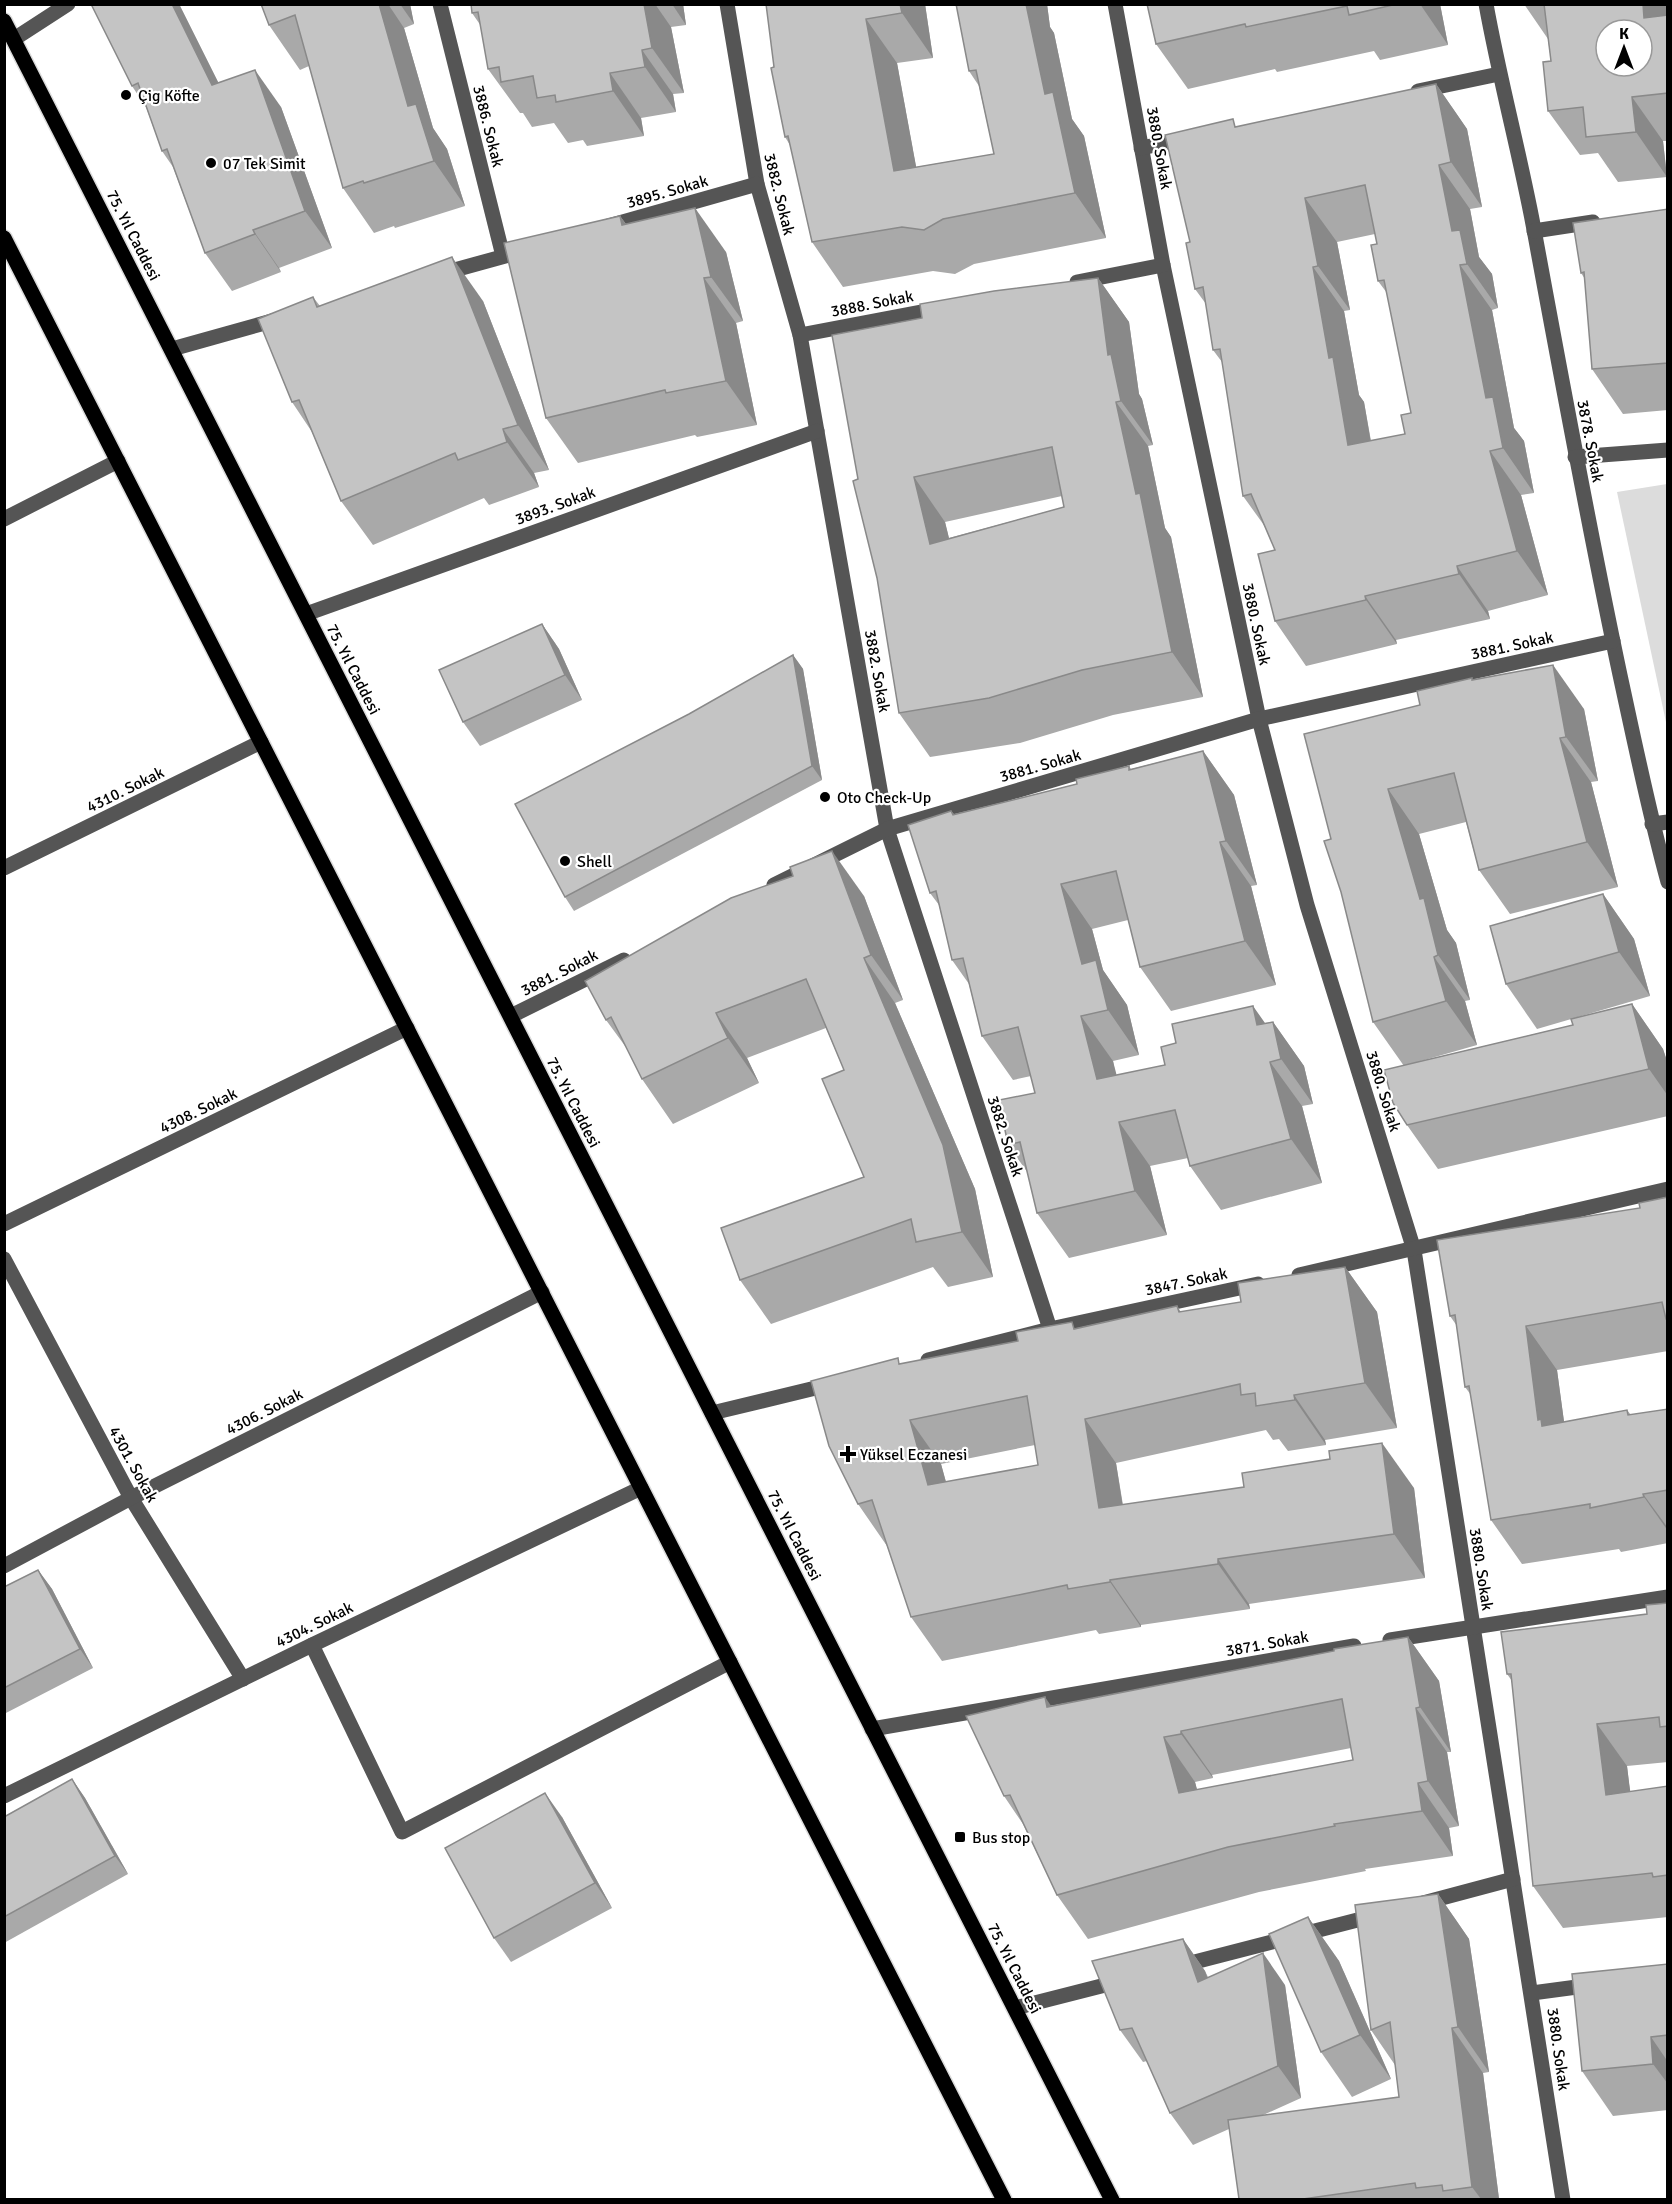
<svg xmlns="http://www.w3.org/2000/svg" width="1672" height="2204" viewBox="0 0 1672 2204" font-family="Signika,sans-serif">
<rect width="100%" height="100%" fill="#fff"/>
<path fill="#dcdcdc" d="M1667,484H1668L1667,727L1617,492Z"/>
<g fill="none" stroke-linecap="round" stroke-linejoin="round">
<defs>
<g id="major">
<path d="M4,21L1112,2200"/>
<path d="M4,238L1004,2200"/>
</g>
</defs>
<use href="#major" stroke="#dbdbdb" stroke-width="18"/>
<g stroke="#555" stroke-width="15">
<path d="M440,4L503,256"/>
<path d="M727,4L757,184L800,335L887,829L1050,1329"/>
<path d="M1115,4L1163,265L1259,719L1307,905L1414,1250L1563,2200"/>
<path d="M1486,4C1500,82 1521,158 1535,235C1562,382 1589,529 1620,675C1635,744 1649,813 1668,882"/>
<path d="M14,39L68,4"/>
<path d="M1418,91L1499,74"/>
<path d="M1141,148L1185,139"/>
<path d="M605,227L757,184"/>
<path d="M1534,231L1593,222"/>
<path d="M440,274L527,250"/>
<path d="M1077,282L1163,265"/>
<path d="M800,335L942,308"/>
<path d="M172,349L279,319"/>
<path d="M1575,457L1668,450"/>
<path d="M4,519L118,461"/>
<path d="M306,614L817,431"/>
<path d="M1652,824L1668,822"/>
<path d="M4,868L261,742"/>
<path d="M774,885L887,829L1259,719L1613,641"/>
<path d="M511,1016L624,960"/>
<path d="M4,1224L407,1028"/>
<path d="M4,1259L131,1498L243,1679"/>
<path d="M1299,1275L1668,1189"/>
<path d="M928,1360L1050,1329L1258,1284"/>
<path d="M712,1413L832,1384"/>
<path d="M4,1566L131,1498L542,1292"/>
<path d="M1390,1640L1668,1597"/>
<path d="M312,1645L402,1832L730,1662"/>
<path d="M872,1729L1354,1646"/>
<path d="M4,1796L312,1645L641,1488"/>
<path d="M1423,1903L1513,1879"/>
<path d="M1179,1966L1377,1915"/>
<path d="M1532,1993L1592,1985"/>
<path d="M1015,2008L1121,1981"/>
</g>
<use href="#major" stroke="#000" stroke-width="15"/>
</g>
<g fill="#a9a9a9" fill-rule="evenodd">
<path d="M91,4H179L218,82L281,107L332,248L279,268L281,272L232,291L205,253L173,167L162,151L146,107L132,86Z"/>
<path d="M261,4H410L414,24L404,28L433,128L447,149L465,206L395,228L394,226L374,233L343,188L309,66L300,70L269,25Z"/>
<path d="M471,4H683L686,25L671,27L684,93L673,94L676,112L641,118L644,136L587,146L583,140L568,143L554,123L532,127L523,113H520L488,69L481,26L472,13Z"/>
<path d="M766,4H925L933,58L897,63L916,167L994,154L979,86L969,71L956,4H1047L1050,27L1054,33L1072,119L1084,136L1106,238L974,264L955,274L933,271L843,287L812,242L790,145L785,137Z"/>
<path d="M1147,4H1440L1448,45L1380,60L1374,51L1277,72L1275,69L1188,89L1156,44Z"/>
<path d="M1524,4H1668V141H1663L1667,177L1618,182L1598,153L1580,155L1548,111L1551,61L1548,39Z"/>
<path d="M1436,84L1467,129L1482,207L1470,209L1479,257L1492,274L1498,308L1492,310L1514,428L1524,441L1534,493L1521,495L1548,595L1488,611L1490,619L1396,640L1397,644L1306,666L1275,621V550L1266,528L1243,496L1222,362L1213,350L1206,304L1195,289L1190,242L1238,127ZM1375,234L1377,244L1378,281L1387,293L1411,413L1405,434L1371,441L1364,402L1359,395L1344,311L1350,310L1337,242Z"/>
<path d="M1668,209V410L1623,414L1592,369L1585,279L1581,273Z"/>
<path d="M620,216L626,224L726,252L743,321L736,323L757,425L697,437L695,435L578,463L546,418Z"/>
<path d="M1098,278L1129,322L1139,394L1142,399L1153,445L1148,446L1165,528L1171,537L1203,697L1113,715L1020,743L930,757L899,713L877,578L858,479ZM1062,496L1064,507L949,538L945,522Z"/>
<path d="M313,297L320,306L483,301L549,470L534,473L539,487L489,505L484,498L373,545L341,501L312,432L292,402Z"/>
<path d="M542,624L559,649L582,700L480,746L463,722Z"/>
<path d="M793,655L803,669L822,780L574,911L565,897Z"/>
<path d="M1473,680L1584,709L1598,781L1591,782L1618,887L1510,914L1479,870L1466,822L1419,834L1447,930L1456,943L1470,1000L1465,1001L1477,1045L1421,1061L1573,1025L1632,1004L1663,1049L1668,1064V1116L1438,1169L1407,1125L1404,1066L1373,1022L1331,839L1420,705Z"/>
<path d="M1203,751L1234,795L1257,885L1251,886L1276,985L1171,1011L1140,967L1128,920L1092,929L1103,970L1127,1005L1139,1055L1113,1061L1116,1076L1165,1065L1265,1023L1273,1022L1304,1066L1313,1104L1302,1106L1322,1183L1221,1210L1190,1166L1188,1158L1150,1166L1167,1235L1069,1258L1037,1213L1028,1173L1008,1145L1035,1093L1031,1076L1013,1080L982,1036L969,984L952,960L939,905L930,893L951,811L954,814L1077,784L1129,766L1131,769Z"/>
<path d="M1603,894L1634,939L1650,996L1537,1029L1506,984Z"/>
<path d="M864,896L903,1000L895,1003L975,1189L993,1277L948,1287L933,1267L771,1324L740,1280L864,1177L844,1070L826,1028L747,1058L759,1083L673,1124L642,1079L628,1050L606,1020Z"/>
<path d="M1668,1197V1351L1557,1370L1564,1422L1627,1410L1631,1415L1668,1409V1543L1621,1552L1619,1549L1522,1564L1491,1520L1471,1395L1465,1387L1457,1326L1450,1316L1640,1208Z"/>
<path d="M1345,1267L1377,1312L1397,1428L1325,1440L1326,1445L1288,1451L1279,1439L1273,1440L1266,1430L1116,1463L1123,1505L1414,1488L1425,1578L1249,1604L1250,1609L1141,1625V1627L1099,1634L1096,1630L942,1661L911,1617L887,1546L858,1504L902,1364L1018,1341L1177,1306L1181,1312L1241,1302ZM1035,1445L1038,1465L946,1482L941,1464Z"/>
<path d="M38,1570L52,1589L93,1668L4,1714V1587Z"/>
<path d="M1668,1603V1762L1627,1766L1630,1792L1668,1786V1917L1563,1928L1533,1886L1512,1681L1507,1674L1647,1614Z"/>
<path d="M1408,1637L1439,1681L1451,1752H1447L1459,1826L1449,1828L1453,1856L1365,1869L1366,1871L1259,1892L1088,1939L1057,1895L1023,1824L1004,1796L1051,1706ZM1351,1748L1353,1760L1197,1790L1195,1782L1213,1778L1212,1775Z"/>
<path d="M72,1779L85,1798L128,1874L4,1943V1817Z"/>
<path d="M562,1817L612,1908L511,1962L494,1938Z"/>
<path d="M1438,1894L1469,1939L1489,2072L1483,2073L1499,2199H1239L1229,2129L1193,2145L1170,2113L1147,2061L1143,2062L1120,2030L1183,1939L1205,1971L1208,1977L1285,1985L1301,2098L1261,2116L1399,2097L1395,2065L1371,2030Z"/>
<path d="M1308,1917L1339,1961L1391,2079L1352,2097L1321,2052Z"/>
<path d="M1668,1964V2110L1613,2116L1582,2071Z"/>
</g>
<g fill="#898989">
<path d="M172,4H179L238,122L212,85Z"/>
<path d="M379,4H388L404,28L433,128L447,149L465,206L434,161L408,106Z"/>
<path d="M400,4H410L414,24Z"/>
<path d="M644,4H655L671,27L684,93L652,48Z"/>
<path d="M672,4H683L686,25Z"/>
<path d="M900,4H925L933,58L902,13Z"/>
<path d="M1026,4H1047L1050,27L1054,33L1072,119L1084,136L1106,238L1075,193L1045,94Z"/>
<path d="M1420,4H1440L1448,45Z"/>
<path d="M1643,4H1668V51L1644,18Z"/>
<path d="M866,19L897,63L925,215L894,171Z"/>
<path d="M642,50L673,94L676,112L645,67Z"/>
<path d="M255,70L281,107L332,248L305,211Z"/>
<path d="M610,73L641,118L644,136L613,91Z"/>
<path d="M1436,84L1467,129L1482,207L1451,162Z"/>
<path d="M1632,97L1663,141L1667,177L1636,132Z"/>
<path d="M1439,165L1470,209L1479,257L1492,274L1498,308L1467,264L1452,231Z"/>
<path d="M1305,198L1337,242L1350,310L1318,266Z"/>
<path d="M695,208L726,252L743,321L711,277Z"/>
<path d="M620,216L651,260L622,225Z"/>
<path d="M253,230L279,268L281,272L255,234Z"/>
<path d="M452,257L483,301L549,470L518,425Z"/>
<path d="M1460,265L1492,310L1514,428L1524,441L1534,493L1503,448L1486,398Z"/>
<path d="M1313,267L1344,311L1359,395L1364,402L1379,490L1348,445L1329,358Z"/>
<path d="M704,278L736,323L757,425L726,381Z"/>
<path d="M1098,278L1129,322L1139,394L1142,399L1153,445L1121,401L1108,355Z"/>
<path d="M1116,402L1148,446L1165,528L1171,537L1203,697L1172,652L1136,494Z"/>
<path d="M503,429L534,473L539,487L507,442Z"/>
<path d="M1490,451L1521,495L1548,595L1517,551Z"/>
<path d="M914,477L945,522L961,588L930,544Z"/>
<path d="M1457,566L1488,611L1490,619L1459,574Z"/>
<path d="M1365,596L1396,640L1397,644L1366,600Z"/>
<path d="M542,624L559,649L582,700L565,675Z"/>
<path d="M793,655L803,669L822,780L812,766Z"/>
<path d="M1553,665L1584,709L1598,781L1566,737Z"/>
<path d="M1560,738L1591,782L1618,887L1587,842Z"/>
<path d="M1203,751L1234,795L1257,885L1226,841Z"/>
<path d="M1388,789L1419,834L1447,930L1456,943L1470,1000L1438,955L1420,899Z"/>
<path d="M1220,842L1251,886L1276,985L1245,941Z"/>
<path d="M832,851L864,896L903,1000L871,955Z"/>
<path d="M1061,884L1092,929L1103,970L1127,1005L1139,1055L1108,1010L1082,964Z"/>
<path d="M1603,894L1634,939L1650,996L1619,952Z"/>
<path d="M1434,957L1465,1001L1477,1045L1446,1001Z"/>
<path d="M864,958L895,1003L975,1189L993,1277L962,1232Z"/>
<path d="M1632,1004L1663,1049L1668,1064V1096L1649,1069Z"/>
<path d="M1253,1006L1277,1040L1273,1022L1304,1066L1313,1104L1257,1025Z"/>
<path d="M716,1013L747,1058L759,1083L728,1038Z"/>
<path d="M1081,1016L1113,1061L1128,1120L1097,1079Z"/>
<path d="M1270,1062L1302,1106L1322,1183L1291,1139Z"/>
<path d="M1119,1122L1150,1166L1167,1235L1135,1191Z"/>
<path d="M1345,1267L1377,1312L1397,1428L1365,1383Z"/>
<path d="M1526,1326L1557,1370L1569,1458L1573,1471L1538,1420Z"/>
<path d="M1294,1395L1325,1440L1326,1445L1295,1400Z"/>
<path d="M1085,1419L1116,1463L1130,1553L1099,1508Z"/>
<path d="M910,1420L941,1464L959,1530L928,1485Z"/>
<path d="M1382,1443L1414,1488L1425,1578L1394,1534Z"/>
<path d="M1643,1494L1668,1528V1531L1644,1497Z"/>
<path d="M1218,1559L1249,1604L1250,1609L1218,1564Z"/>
<path d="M38,1570L52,1589L93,1668L80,1649Z"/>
<path d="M1110,1580L1141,1625V1627L1110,1582Z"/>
<path d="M1408,1637L1439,1681L1451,1752L1420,1707Z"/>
<path d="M1045,1697L1076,1742L1047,1707Z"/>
<path d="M1416,1708L1447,1752L1459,1826L1428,1781Z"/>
<path d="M1597,1724L1627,1766L1636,1837L1606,1795Z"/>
<path d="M1181,1731L1212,1775L1213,1778L1181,1734Z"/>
<path d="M1164,1737L1195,1782L1210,1838L1179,1793Z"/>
<path d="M72,1779L85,1798L128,1874L115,1856Z"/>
<path d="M1418,1783L1449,1828L1453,1856L1422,1811Z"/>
<path d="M545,1793L562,1817L612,1908L595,1883Z"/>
<path d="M1438,1894L1469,1939L1489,2072L1458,2027Z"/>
<path d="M1308,1917L1339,1961L1391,2079L1360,2035Z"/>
<path d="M1183,1939L1205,1971L1220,2014L1198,1982Z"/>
<path d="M1263,1953L1285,1985L1301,2098L1278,2066Z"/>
<path d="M1452,2028L1483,2073L1499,2199H1481L1472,2187Z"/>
<path d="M1651,2037L1668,2062V2084L1653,2064Z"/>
</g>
<g fill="#c4c4c4" stroke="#898989" stroke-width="1.5" fill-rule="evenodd">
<path d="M91,4H172L212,85L255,70L305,211L253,230L255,234L205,253L167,149L162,151L138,83L132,86Z"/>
<path d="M261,4H379L408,106L416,104L434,161L364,183L363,181L343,188L295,15L269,25Z"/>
<path d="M471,4H644L652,48L642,50L645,67L610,73L613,91L556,102L555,95L537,98L533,76L501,82L499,67L488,69L478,12L472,13Z"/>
<path d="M766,4H900L902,13L866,19L894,171L994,154L976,70L969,71L956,4H1026L1045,94L1053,92L1075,193L943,219L924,230L902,227L812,242L788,136L785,137L771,68L774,67Z"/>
<path d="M1147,4H1397L1349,15L1347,6L1246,27L1245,24L1156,44Z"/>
<path d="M1544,4H1643L1644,18L1668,15V93L1632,97L1636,132L1586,137L1583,107L1548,111L1543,62L1551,61ZM1606,30H1642V66H1606Z"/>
<path d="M1436,84L1451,162L1439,165L1452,231L1460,230L1467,264L1460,265L1486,398L1493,397L1503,448L1490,451L1517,551L1457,566L1459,574L1365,596L1366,600L1275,621L1258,554L1275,550L1251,494L1243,496L1220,349L1213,350L1203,287L1195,289L1186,243L1190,242L1165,135L1233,119L1235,127ZM1365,185L1377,244L1371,245L1378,281L1384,280L1411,413L1401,415L1405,434L1348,445L1333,357L1329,358L1313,267L1318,266L1305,198Z"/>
<path d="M695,208L711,277L704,278L726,381L666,393L665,390L546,418L504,243L620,216L622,225Z"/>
<path d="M1668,209V363L1592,369L1584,272L1581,273L1573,223Z"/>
<path d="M452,257L518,425L503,429L507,442L458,460L455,453L341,501L299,400L292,402L258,319L313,297L317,307Z"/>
<path d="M1098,278L1108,355L1111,354L1121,401L1116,402L1136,494L1140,493L1172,652L1082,670L989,698L899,713L877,578L853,481L858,479L832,335L922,318L920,304L994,291ZM1052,447L1064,507L930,544L914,477Z"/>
<path d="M542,624L565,675L463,722L439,670Z"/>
<path d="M793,655L812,766L565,897L515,804L689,714Z"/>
<path d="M1553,665L1566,737L1560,738L1587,842L1479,870L1454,773L1388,789L1420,899L1424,898L1438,955L1434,957L1446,1001L1373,1022L1341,892L1324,841L1331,839L1304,734L1420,705L1417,691L1472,678V680Z"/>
<path d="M1203,751L1226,841L1220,842L1245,941L1140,967L1116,871L1061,884L1082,964L1096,960L1108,1010L1081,1016L1097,1079L1165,1065L1161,1047L1176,1043L1172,1024L1253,1006L1257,1025L1273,1022L1281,1059L1270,1062L1291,1139L1190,1166L1175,1110L1119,1122L1135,1191L1037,1213L1020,1142L1008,1145L999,1100L1035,1093L1018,1027L982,1036L963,958L952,960L936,891L930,893L908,825L951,811L953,815L1077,784L1076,779L1129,766V770Z"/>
<path d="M832,851L871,955L864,958L943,1145L962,1232L916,1242L911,1219L740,1280L721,1228L864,1177L822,1079L844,1070L806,979L716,1013L728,1038L642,1079L611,1017L606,1020L585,981L731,898L793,876L790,867Z"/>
<path d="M1603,894L1619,952L1506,984L1490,926Z"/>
<path d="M1632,1004L1649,1069L1407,1125L1393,1103L1384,1070L1573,1025L1571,1019Z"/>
<path d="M1668,1197V1319H1666L1662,1302L1526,1326L1538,1420L1541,1419L1542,1426L1627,1410L1628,1415L1668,1409V1490L1643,1494L1644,1497L1590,1508V1504L1491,1520L1469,1386L1465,1387L1455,1315L1450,1316L1437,1240L1640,1208L1639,1203Z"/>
<path d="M1345,1267L1365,1383L1294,1395L1295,1400L1256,1406L1255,1393L1241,1395L1240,1384L1085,1419L1099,1508L1244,1487L1242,1473L1330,1459L1329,1451L1382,1443L1394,1534L1218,1559V1564L1110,1580V1582L1068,1589L1067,1585L911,1617L872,1500L858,1504L829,1446L811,1381L898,1358L899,1364L1018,1341L1016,1332L1072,1322L1074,1329L1177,1306L1179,1312L1241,1302L1238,1283ZM1027,1396L1038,1465L928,1485L910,1420Z"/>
<path d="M38,1570L80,1649L4,1688V1587Z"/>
<path d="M1668,1603V1726L1660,1727L1659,1717L1597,1724L1606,1795L1668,1786V1875L1653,1877L1652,1873L1533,1886L1511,1674H1507L1501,1632L1647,1614L1646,1605Z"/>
<path d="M1408,1637L1420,1707L1416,1708L1428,1781L1418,1783L1422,1811L1334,1824L1335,1826L1228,1847L1057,1895L1010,1795L1004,1796L966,1716L1045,1697L1047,1707L1334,1651V1649ZM1342,1699L1353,1760L1179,1793L1164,1737L1181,1734V1731Z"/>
<path d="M72,1779L115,1856L4,1917V1817Z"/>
<path d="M545,1793L595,1883L494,1938L445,1848Z"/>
<path d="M1438,1894L1458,2027L1452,2028L1472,2187L1443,2191L1442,2185L1416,2188L1415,2183L1303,2199H1239L1228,2120L1399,2097L1390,2022L1371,2030L1355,1905Z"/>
<path d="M1308,1917L1360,2035L1321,2052L1269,1934Z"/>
<path d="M1183,1939L1198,1982L1263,1953L1278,2066L1170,2113L1132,2028L1120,2030L1092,1961Z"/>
<path d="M1668,1964V2035L1651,2037L1653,2064L1582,2071L1572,1974Z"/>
</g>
<g fill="#000" stroke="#fff" stroke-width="2">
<circle cx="126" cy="95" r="6"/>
<circle cx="211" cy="163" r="6"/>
<circle cx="825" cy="797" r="6"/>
<circle cx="565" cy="861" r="6"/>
<path d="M845 1445h6v6h6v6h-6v6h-6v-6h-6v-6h6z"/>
<rect x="954" y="1831" width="12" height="12" rx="3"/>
</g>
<g text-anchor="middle" stroke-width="4.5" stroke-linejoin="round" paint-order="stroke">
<g font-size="16" fill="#000" stroke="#fff" text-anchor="start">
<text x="138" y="101">Çig Köfte</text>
<text x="223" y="169">07 Tek Simit</text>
<text x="837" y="803">Oto Check-Up</text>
<text x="577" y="867">Shell</text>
<text x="860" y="1460">Yüksel Eczanesi</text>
<text x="972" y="1843">Bus stop</text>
</g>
<g font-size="16" fill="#000" stroke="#fff">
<text transform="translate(489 126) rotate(76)" y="6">3886. Sokak</text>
<text transform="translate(1160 148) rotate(80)" y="6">3880. Sokak</text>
<text transform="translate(667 191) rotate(-16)" y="6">3895. Sokak</text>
<text transform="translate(780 194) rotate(76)" y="6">3882. Sokak</text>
<text transform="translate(134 235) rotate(63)" y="6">75. Yıl Caddesi</text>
<text transform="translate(872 303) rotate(-11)" y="6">3888. Sokak</text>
<text transform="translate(1591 441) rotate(79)" y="6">3878. Sokak</text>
<text transform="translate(555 505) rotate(-20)" y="6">3893. Sokak</text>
<text transform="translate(1257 624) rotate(78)" y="6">3880. Sokak</text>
<text transform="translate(1512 645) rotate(-12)" y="6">3881. Sokak</text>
<text transform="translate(354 669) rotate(63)" y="6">75. Yıl Caddesi</text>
<text transform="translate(878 671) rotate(80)" y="6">3882. Sokak</text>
<text transform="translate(1040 765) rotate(-16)" y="6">3881. Sokak</text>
<text transform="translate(125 789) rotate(-26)" y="6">4310. Sokak</text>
<text transform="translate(559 972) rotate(-27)" y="6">3881. Sokak</text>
<text transform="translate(1384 1091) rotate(73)" y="6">3880. Sokak</text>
<text transform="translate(574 1102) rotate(63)" y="6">75. Yıl Caddesi</text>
<text transform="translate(198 1110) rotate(-26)" y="6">4308. Sokak</text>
<text transform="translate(1006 1136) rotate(72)" y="6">3882. Sokak</text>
<text transform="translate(1186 1281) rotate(-12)" y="6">3847. Sokak</text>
<text transform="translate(264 1411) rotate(-27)" y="6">4306. Sokak</text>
<text transform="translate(134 1464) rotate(61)" y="6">4301. Sokak</text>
<text transform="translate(795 1535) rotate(63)" y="6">75. Yıl Caddesi</text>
<text transform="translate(1482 1569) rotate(81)" y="6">3880. Sokak</text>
<text transform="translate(314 1624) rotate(-26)" y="6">4304. Sokak</text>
<text transform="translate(1267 1643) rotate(-10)" y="6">3871. Sokak</text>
<text transform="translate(1015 1968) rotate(63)" y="6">75. Yıl Caddesi</text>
<text transform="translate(1559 2049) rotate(82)" y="6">3880. Sokak</text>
</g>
</g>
<rect width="1672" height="2204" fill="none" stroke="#000000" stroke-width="12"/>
<g transform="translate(1624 48)"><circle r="28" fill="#ffffff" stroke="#999999" stroke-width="1.5"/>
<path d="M0-4.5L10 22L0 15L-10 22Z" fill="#000000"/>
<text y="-9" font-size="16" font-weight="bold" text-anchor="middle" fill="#000000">K</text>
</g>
</svg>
